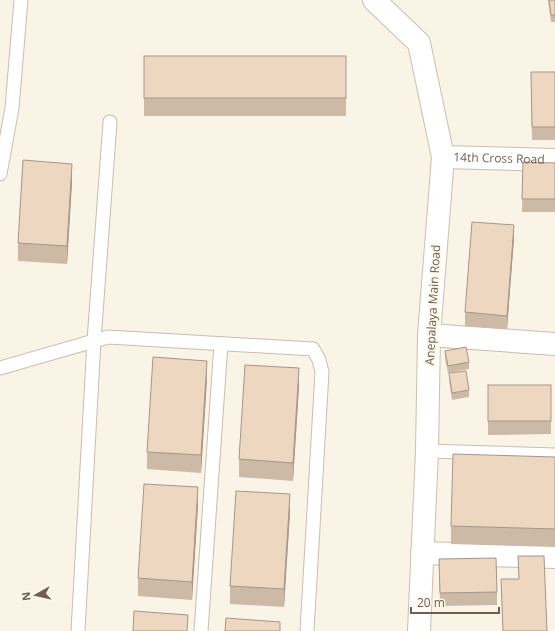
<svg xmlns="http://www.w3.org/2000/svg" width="555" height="631" viewBox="0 0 555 631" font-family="'Open Sans',sans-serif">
<rect width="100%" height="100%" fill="#faf4e7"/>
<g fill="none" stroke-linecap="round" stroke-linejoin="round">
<defs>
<g id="lane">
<path d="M0,174L12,108L21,0"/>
<path d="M0,368L108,337L313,349L319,360L322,372L307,631"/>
<path d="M427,451L555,455"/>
<path d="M78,631L94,341L110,122"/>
<path d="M201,631L221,344"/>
</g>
<g id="street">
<path id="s1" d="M443,157L555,160"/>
<path d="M429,335L555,344"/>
<path d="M422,553L555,557"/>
</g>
<path id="secondary" d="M374,0L419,43L443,157L429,335L427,451L419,631"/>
</defs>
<use href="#lane" stroke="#cbbdae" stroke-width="15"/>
<use href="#street" stroke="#cbbdae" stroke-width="24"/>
<use href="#secondary" stroke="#cebeac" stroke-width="24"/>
<use href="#lane" stroke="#fff" stroke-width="13"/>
<use href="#street" stroke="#fff" stroke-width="22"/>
<use href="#secondary" stroke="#fff" stroke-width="22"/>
</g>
<g fill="#ccb9a6">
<path d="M548,0H555V22H551Z"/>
<rect x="144" y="56" width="202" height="60"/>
<path d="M531,72H555V140H532Z"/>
<path d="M523,162L555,163V212H522Z"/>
<path d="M72,182L67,264L18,261V243Z"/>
<path d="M514,238L507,329L465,326V312Z"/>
<path d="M445,351L469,362V369L448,373L445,358Z"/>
<path d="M449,373L469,390V397L452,400L449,380Z"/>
<path d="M207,379L201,473L147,469V452Z"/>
<path d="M488,385H551V434L488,435Z"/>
<path d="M299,386L293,481L239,477V459Z"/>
<path d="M555,457V547L451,544V526Z"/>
<path d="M198,505L192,600L138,596V578Z"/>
<path d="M290,512L284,607L230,604V586Z"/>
<path d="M518,556L547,631H503L501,579H519Z"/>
<path d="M439,559L497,592V605L440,606Z"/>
</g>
<g fill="#a69687">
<path d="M72,164V182L67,264V246Z"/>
<path d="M514,225V238L507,329V316Z"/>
<path d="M207,361V379L201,473V455Z"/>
<path d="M299,368V386L293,481V463Z"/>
<path d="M198,487V505L192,600V582Z"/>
<path d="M290,494V512L284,607V589Z"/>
</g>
<g fill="#edd7c1" stroke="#a69687">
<path d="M549,0H555V15H551Z"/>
<rect x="144" y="56" width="202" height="42"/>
<path d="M531,72H555V127H532Z"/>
<path d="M23,160L72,164L67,246L18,243Z"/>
<path d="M523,162L555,163V199H522Z"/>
<path d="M472,222L514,225L507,316L465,312Z"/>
<path d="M466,347L469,362L448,366L445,351Z"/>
<path d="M153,357L207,361L201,455L147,452Z"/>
<path d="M245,365L299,368L293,463L239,459Z"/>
<path d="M466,371L469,390L452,393L449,373Z"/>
<rect x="488" y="385" width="63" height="36"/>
<path d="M453,454L555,457V529L451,526Z"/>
<path d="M144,484L198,487L192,582L138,578Z"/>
<path d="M236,491L290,494L284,589L230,586Z"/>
<path d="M518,556H544L547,631H503L501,579H519Z"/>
<path d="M496,558L497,592L440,593L439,559Z"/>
<path d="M134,611L188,615L187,631H133Z"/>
<path d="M226,618L280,622V631H225Z"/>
</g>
<g text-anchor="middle" stroke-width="4" stroke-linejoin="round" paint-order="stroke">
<g font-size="12" fill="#725e4e" stroke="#fdf8ed">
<text dy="4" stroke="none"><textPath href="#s1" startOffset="56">14th Cross Road</textPath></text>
<text transform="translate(433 305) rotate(-87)" y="4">Anepalaya Main Road</text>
</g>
</g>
<g transform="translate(36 595) rotate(262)" stroke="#fdf8ed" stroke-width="3" paint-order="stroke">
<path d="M0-3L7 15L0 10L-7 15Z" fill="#725e4e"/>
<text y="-6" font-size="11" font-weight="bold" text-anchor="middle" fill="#725e4e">N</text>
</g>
<path d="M411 607v6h88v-6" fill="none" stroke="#725e4e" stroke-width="2"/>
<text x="417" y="607" font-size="12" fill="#725e4e" stroke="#fdf8ed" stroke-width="3" paint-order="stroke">20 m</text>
</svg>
